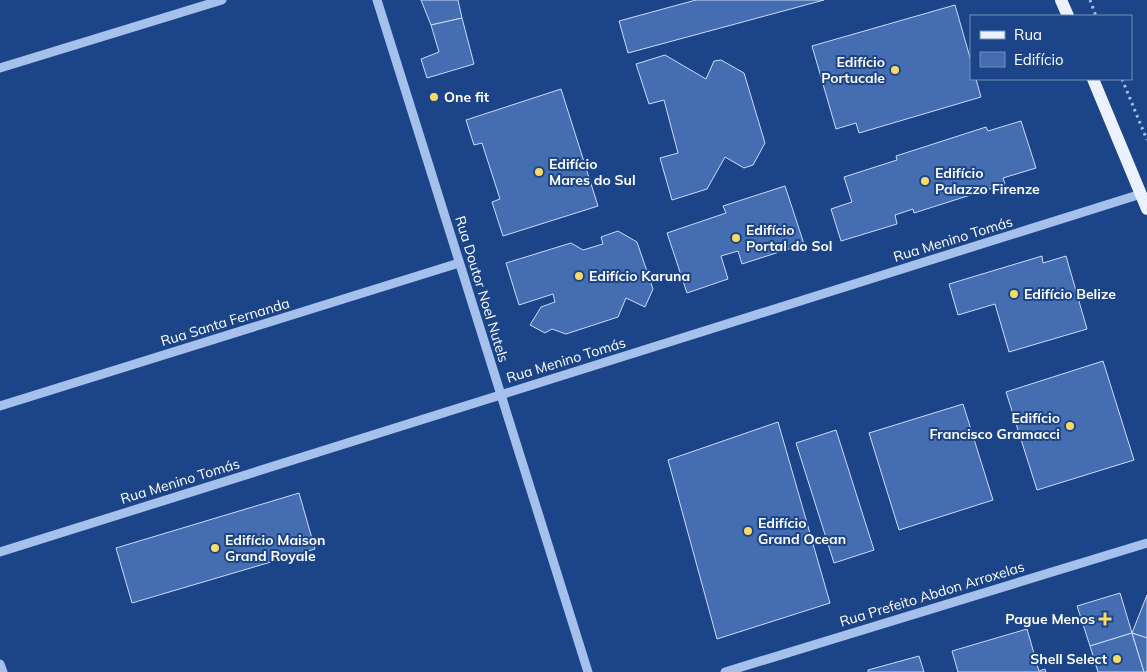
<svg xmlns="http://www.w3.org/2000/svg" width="1147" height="672" viewBox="0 0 1147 672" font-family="Mulish,sans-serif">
<rect width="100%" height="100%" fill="#1c4488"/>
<g fill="#456db1" stroke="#cbdcf9">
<path d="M421,0H458L462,18L431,25Z"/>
<path d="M696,0H824L628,53L619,21Z"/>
<path d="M955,5L971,61V79H976L981,97L859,133L856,123L836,129L812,46Z"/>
<path d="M462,18L474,64L427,78L421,59L439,52L431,25Z"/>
<path d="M665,55L706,79L714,61L721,60L744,73L765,143L753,165L744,168L725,157L707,189L672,200L660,158L678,153L664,100L649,104L636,64Z"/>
<path d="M561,89L598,206L503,236L492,202L500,199L482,143L474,145L466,120Z"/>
<path d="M1021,121L1036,168L1003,178L1005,184L914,213L913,209L895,215L897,224L841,241L831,209L852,202L844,177L897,160L896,156L986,127L988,131Z"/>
<path d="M785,186L804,244L742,264L738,251L721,256L728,279L687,293L667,233L726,213L723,206Z"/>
<path d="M618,231L637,242L653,289L645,307L626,298L618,317L566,334L552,329L545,333L530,325L541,307L555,302L553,294L519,305L506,263L571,243L583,250L603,244L601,237Z"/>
<path d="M1042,256L1043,263L1066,256L1087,329L1009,352L995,304L958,315L949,284Z"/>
<path d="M1103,361L1134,460L1037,490L1006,392Z"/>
<path d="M963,404L993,500L899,530L869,433Z"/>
<path d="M778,422L830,603L717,639L668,460Z"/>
<path d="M836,430L874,550L834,563L796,443Z"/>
<path d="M299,493L315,549L132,603L116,548Z"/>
<path d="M1120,593L1132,633L1090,646L1077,606Z"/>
<path d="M1147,595V638L1132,633Z"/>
<path d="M1027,629L1039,671L1045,669L1046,672H958L952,651Z"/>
<path d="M1132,633L1144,672H1098L1090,646Z"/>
<path d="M1132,633L1147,638V672H1144Z"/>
<path d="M919,656L924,672H868V670Z"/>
</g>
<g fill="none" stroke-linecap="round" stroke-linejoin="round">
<g stroke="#a6c0ec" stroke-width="3" stroke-dasharray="2.5 4" stroke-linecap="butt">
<path d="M1090,0L1096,16"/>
<path d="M1122,79L1147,140"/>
</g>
<g stroke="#a6c0ec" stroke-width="9">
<path d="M377,0L588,672"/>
<path d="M0,68L222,0"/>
<path d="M0,406L459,263"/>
<path d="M0,552L1141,194"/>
<path d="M0,664L3,672"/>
<path d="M725,672L1147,543"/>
</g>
<g stroke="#ebf1ff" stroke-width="12">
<path d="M1061,0L1068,16"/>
<path d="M1093,79L1147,209"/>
</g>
</g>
<g fill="#fcdb64" stroke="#1c4488" stroke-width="2">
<circle cx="895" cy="70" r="5"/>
<circle cx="434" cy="97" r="5"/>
<circle cx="539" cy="172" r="5"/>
<circle cx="925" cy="181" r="5"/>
<circle cx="736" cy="238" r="5"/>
<circle cx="579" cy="276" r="5"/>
<circle cx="1014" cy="294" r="5"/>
<circle cx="1070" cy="426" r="5"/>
<circle cx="748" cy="531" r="5"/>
<circle cx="215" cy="548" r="5"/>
<path d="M1102.5 611.5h5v5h5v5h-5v5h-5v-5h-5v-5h5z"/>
<circle cx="1117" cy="659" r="5"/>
</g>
<g text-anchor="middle" stroke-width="4" stroke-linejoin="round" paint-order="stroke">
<g font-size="14" font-weight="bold" fill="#fff" stroke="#1c4488" text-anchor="start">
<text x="885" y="67" text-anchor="end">Edifício<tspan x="885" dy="16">Portucale</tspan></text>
<text x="444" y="102">One fit</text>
<text x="549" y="169">Edifício<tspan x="549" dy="16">Mares do Sul</tspan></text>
<text x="935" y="178">Edifício<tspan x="935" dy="16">Palazzo Firenze</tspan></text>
<text x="746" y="235">Edifício<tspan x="746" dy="16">Portal do Sol</tspan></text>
<text x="589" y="281">Edifício Karuna</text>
<text x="1024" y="299">Edifício Belize</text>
<text x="1060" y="423" text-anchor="end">Edifício<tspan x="1060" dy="16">Francisco Gramacci</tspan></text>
<text x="758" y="528">Edifício<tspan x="758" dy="16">Grand Ocean</tspan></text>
<text x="225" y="545">Edifício Maison<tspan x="225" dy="16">Grand Royale</tspan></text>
<text x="1095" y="624" text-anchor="end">Pague Menos</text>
<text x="1107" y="664" text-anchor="end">Shell Select</text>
</g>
<g font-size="14" fill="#fff" stroke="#1c4488">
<text transform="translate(953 239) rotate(-17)" y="5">Rua Menino Tomás</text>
<text transform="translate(482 289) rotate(73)" y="5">Rua Doutor Noel Nutels</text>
<text transform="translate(225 322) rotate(-17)" y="5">Rua Santa Fernanda</text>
<text transform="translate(566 360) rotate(-17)" y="5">Rua Menino Tomás</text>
<text transform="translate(180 481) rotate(-17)" y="5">Rua Menino Tomás</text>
<text transform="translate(932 594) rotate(-17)" y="5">Rua Prefeito Abdon Arroxelas</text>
</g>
</g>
<rect x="970" y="15" width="162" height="65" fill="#1c4488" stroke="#778fb8"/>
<rect x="980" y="31" width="25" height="8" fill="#ebf1ff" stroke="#778fb8"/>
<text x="1014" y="40" font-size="15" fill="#ffffff">Rua</text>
<rect x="980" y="52" width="25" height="15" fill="#456db1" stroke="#778fb8"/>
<text x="1014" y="65" font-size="15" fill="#ffffff">Edifício</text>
</svg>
